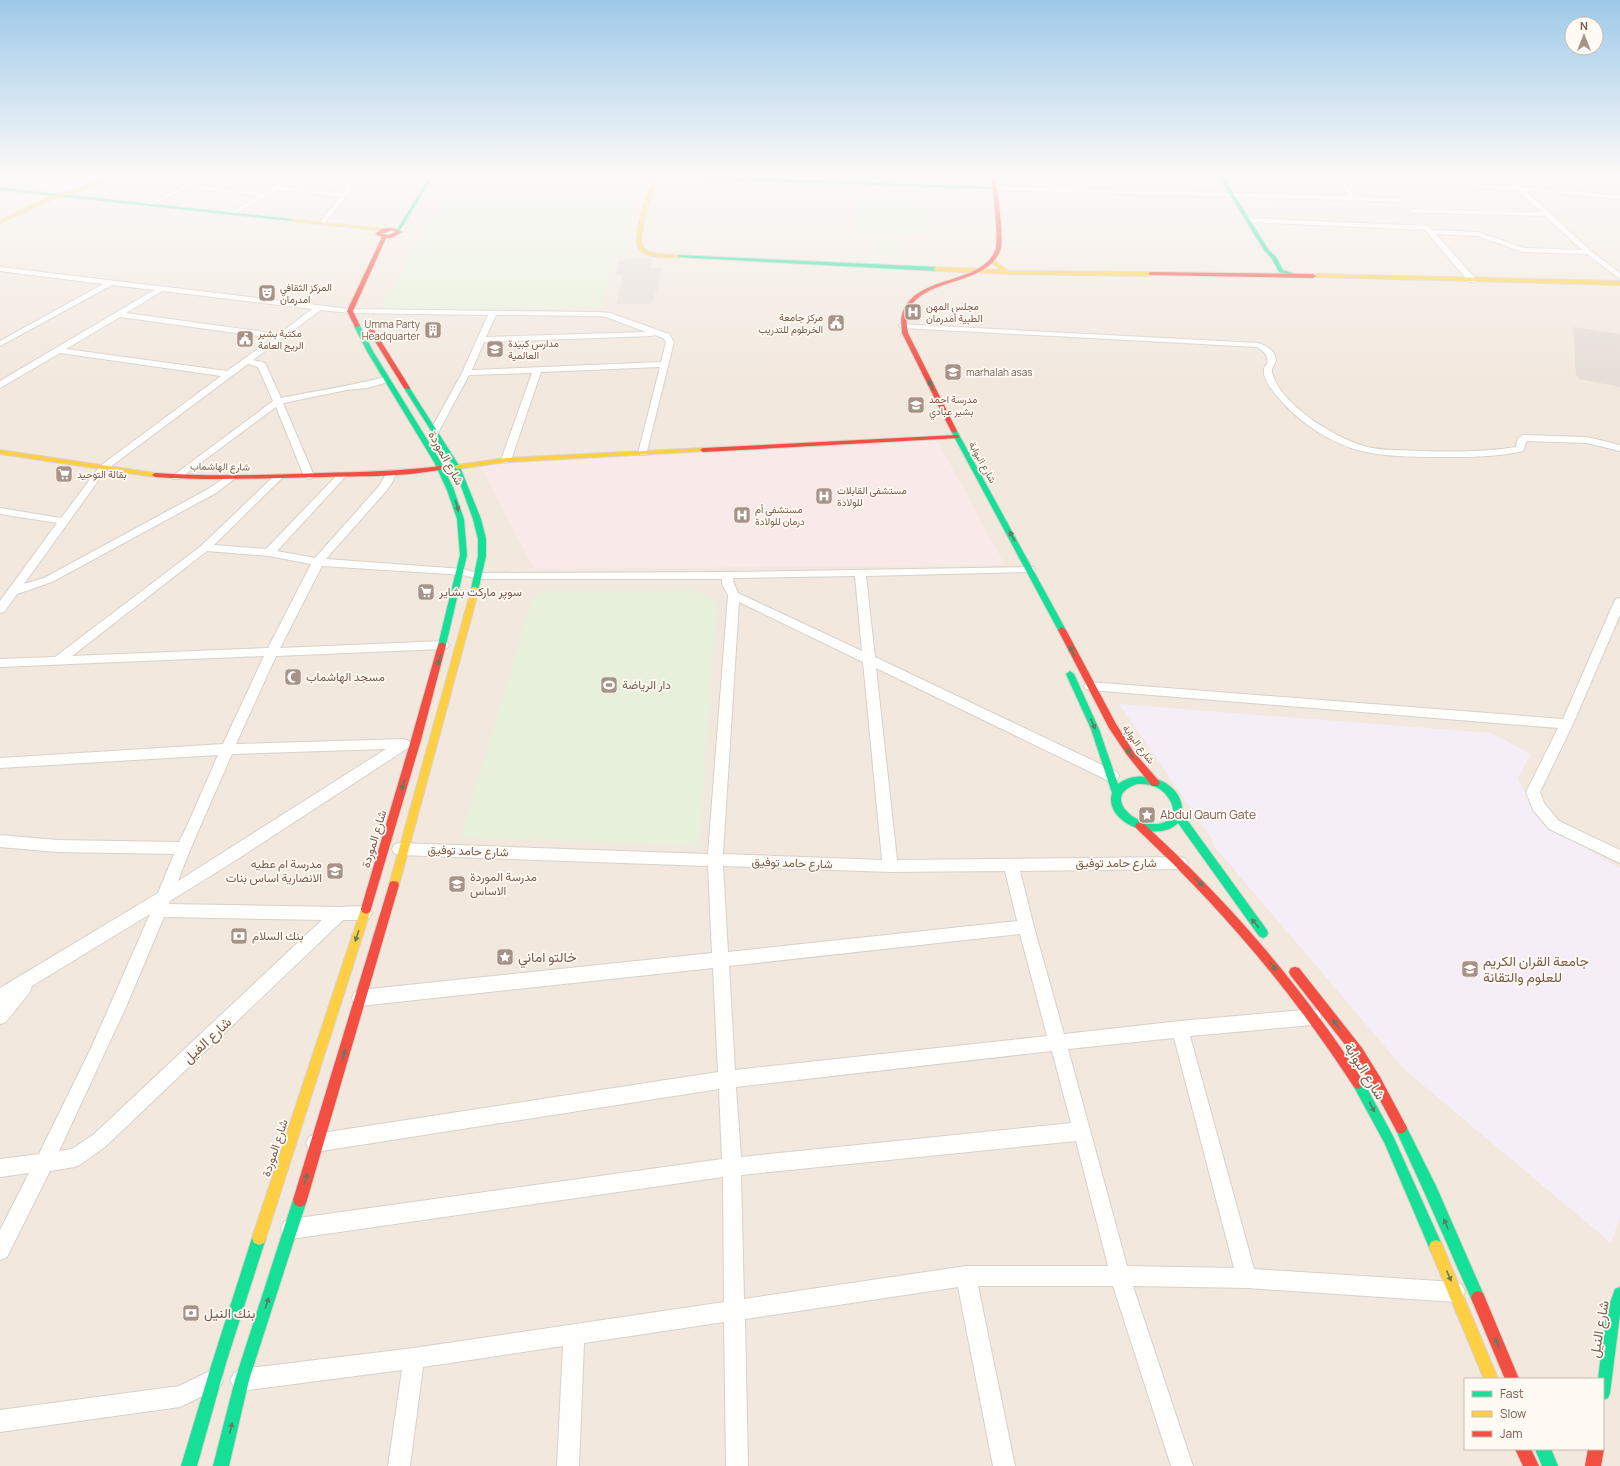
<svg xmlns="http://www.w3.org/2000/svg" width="1620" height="1466" viewBox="0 0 1620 1466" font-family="Manrope,Vazirmatn,sans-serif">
<rect width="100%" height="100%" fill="#f9f5f0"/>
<path fill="#f2e8de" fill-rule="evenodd" d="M0,174H1620V1466H0ZM1465,1379H1603V1449H1465Z"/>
<path fill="#f6e8e1" d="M419,174H841L839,183L679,177Z"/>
<path fill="#f6eef6" d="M1119,704L1492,733L1530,754L1518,779L1540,821L1620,868V1217L1611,1243L1405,1070L1213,845V841Z"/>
<g fill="#fae9e9">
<path d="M0,174H111L74,192L0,184Z"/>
<path d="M1243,197H1272L1279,207L1249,206Z"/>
<path d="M937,440L1005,565L534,569L480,465Z"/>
</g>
<g fill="#e7f0db">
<path d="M641,177L623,256H614L601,307L395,310L386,309L382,305L457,180Z"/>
<path d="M861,193L927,196L926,235L855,233Z"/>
<path d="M875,238L901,239L903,257L875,256Z"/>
<path d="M698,590L717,603L699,846L461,837L533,597L543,591Z"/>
</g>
<g fill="#e6ded7">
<path d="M652,258L651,268H662L658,287L651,304H616L623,275H616L618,261H625V259Z"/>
<path d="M1573,327L1620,334V387L1579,379V376L1576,375Z"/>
</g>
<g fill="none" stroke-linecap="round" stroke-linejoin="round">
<defs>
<g id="street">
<path d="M206,174H222L284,181L296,174H304L283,187L342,193L346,189L342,174H348L352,189L324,224L322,225L319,223L340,197L278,190L233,215L230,213L231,212L258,196L187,188L151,206L146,205ZM211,177L279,184L263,193L193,185Z"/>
<path d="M365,174H411L413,176C406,181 373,178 365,174Z"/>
<path d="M1331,174H1362L1513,187L1500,174H1507L1521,187L1620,195V199L1526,191L1591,251L1620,273V279L1587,254L1523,252L1477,236L1436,234L1475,278V282H1469L1425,230L1248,222L1245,220L1248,218L1428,226L1432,230L1478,232L1524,248L1582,250L1545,216L1413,213L1410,211L1413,209L1541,212L1518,191L1340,176L1355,197L1403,198L1406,200L1403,202L993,190L990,188L993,186L1349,196Z"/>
<path d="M0,267L350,309L599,312L610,313L669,334L674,342L646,455H640L638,453L660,367L541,372L511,460L506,463L501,460L532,373L469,375L438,433H432L430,431L462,373L488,315L350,313L321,310L253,360L265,363L281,398C315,391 351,386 385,377L389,380L388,382L367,388L347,390L283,403L314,476L312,478L309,479L304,476L276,407L179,479H173L171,477L273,401L258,367L248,364L106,470L24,584L44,578L208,489L227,476H233L235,478L233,480L216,493L52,582L17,594L4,612L0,613V601L57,523L0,514V508L61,518L100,466L221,376L60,353L0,388V381L154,290L112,285L0,346V341L103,284L0,271ZM162,291L312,309L279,334L126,313ZM496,315L599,316L606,317L646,332L486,337ZM120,317L273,338L227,371L66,349ZM655,335L663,338L666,342L661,362L472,370L484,342L651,336Z"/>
<path d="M900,324L1258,343C1266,345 1276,351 1276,361C1275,364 1273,366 1272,369C1271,374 1276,382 1278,386C1295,413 1338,439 1367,447C1385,451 1404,450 1422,451C1453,452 1485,452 1516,447L1518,438L1523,435L1587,437L1620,445V451L1587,443L1527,441L1523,451C1498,457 1471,457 1445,457C1418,457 1391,457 1366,452C1332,445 1298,422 1277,396C1272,390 1262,378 1264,369C1264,367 1266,365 1267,364C1269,355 1263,351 1257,347L903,328L899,326Z"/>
<path d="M391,470L396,473L393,481L387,490L326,559L463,569L478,573L727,572L1034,567L1035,569L1034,571L1030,572L866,576L875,657L1117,772L1119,776L1117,780L1112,781L1107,780L876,668L897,860L1181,857L1186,859L1188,863L1186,867L1181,869L1020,871L1034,927L1064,1034L1180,1021L1313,1009L1319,1011L1321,1017L1319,1023L1313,1025L1190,1036L1254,1269L1455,1282L1462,1285L1465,1292L1462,1299L1455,1302L1247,1288L1133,1286L1193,1466H1171L1113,1286H978L1015,1466H993L958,1287L745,1319L748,1466H726L724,1322L584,1343L579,1466H557L563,1346L423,1367L410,1466H388L402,1370L241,1391L234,1387L230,1380L234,1373L241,1369L414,1348L724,1302L723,1177L291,1239L284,1236L281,1229L284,1222L291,1219L722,1159L719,1089L315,1152L309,1149L306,1143L309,1137L315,1134L718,1072L713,968L360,1006L354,1003L352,998L354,993L360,990L712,953L708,866L399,855L394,853L392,849L394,845L399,843L708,854L728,595L722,584V579H478L463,575L322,566L280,648L443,641L447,642L449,645L447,648L443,649L276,656L236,744L404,739L409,741L411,744L408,748L233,862L170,901L169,904L339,907L364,906L369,908L372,913L369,918L364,920H343L105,1147L81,1164L75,1167L50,1171L7,1257L0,1260V1230L29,1173L0,1177V1159L39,1154L92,1046L150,914L32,986L30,992L6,1022L0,1024V988L158,893L174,854L57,852L0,847V835L57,840L179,842L187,826L218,755L0,768V758L223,744L264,656L0,667V659L55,657L201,546L275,475H281L283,477L214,545L266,549L339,473H345L347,475L345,477L277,551L315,558L379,486L388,471ZM207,551L269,556L311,564L268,648L72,656ZM855,576L862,651L738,593L734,584L733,578ZM739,602L863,662L882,860L723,854ZM386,749L178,881C194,838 214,796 232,754ZM723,866L890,872L1005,871L1017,921L728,952ZM164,917L322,920L93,1135L72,1149L59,1151L126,1007ZM1020,934L1047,1036L735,1070L729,966ZM1174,1038L1234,1268L1127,1266L1068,1049ZM1052,1051L1071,1123L741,1157L736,1087ZM1076,1141L1108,1266H966L744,1299L741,1175Z"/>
<path d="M1620,598V615L1573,724L1540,792L1544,803L1559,821L1620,850V863L1549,829L1533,810L1526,792L1558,728L1090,690L1086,689L1084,686L1086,683L1090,682L1563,719L1614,602L1616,599Z"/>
<path d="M212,1370L219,1374L223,1381L219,1388L180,1407L0,1432V1410L179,1386Z"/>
</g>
<g id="fast">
<path d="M1217,174H1221L1268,249L1276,257L1283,270L1298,275V277L1279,272L1272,259L1264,250Z"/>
<path d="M430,176L433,177L400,230L396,231Z"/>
<path d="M707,177L993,187L995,188L993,189L706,179Z"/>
<path d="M0,188L292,219L294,220L292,221L0,190Z"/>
<path d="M677,255L936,267L939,269L936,271L675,257V256Z"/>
<path d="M357,324L360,326L374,353L441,462L454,490L464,519L467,555L446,645L442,648L438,645L460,555L457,519L447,490L434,462L368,353L354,326Z"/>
<path d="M405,387H409L460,467L481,519L486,539V556L478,591H475L471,589L478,556V539L473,519L454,467L404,388Z"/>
<path d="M954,429L957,431L1066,630L1065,632L1062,633L1058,630L951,431Z"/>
<path d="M1070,671L1074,674L1099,729L1118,784C1141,766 1185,782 1182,813L1267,930L1268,933L1267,936L1263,938L1259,936L1178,823C1158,844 1103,823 1112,793L1091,729L1066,674ZM1137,784C1144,784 1151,784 1158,788C1169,794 1182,815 1165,822C1142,833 1097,797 1137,784Z"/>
<path d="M1358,1077L1362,1079L1393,1136L1443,1247L1441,1252L1436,1254L1431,1252L1385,1144L1354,1087L1352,1083L1354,1079Z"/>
<path d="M1401,1122L1405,1124L1436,1186L1485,1298L1483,1303L1478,1305L1473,1303L1426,1196L1395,1128L1397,1124Z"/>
<path d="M300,1193L305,1195L307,1200L249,1380L229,1466H213L235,1380L293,1200L295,1195Z"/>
<path d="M259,1231L264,1233L266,1238L226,1363L197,1466H181L212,1363L252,1238L254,1233Z"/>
<path d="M1620,1287V1314L1610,1393L1608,1398L1603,1400V1379H1598L1606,1314L1615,1289Z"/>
<path d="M1535,1449H1551L1558,1466H1542Z"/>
</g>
<g id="slow">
<path d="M111,174H118L77,193L60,196L0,223V220L57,194L74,191Z"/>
<path d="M656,175L707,177L709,178L707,179L659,177C654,190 634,237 644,248C651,256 668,254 677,255L679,256V257C668,258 647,258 640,250C630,237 649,189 656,175Z"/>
<path d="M290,219L384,229L386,230L384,231L292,221Z"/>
<path d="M990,260H994L1008,271L1151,272L1154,274L1151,276L1007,274L936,271L933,269L936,267L1001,270L990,262Z"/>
<path d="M1313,274L1620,281V285L1311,277L1310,276Z"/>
<path d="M703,448L705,449V451L506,462L457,469L454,467L457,465L506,458Z"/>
<path d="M0,450L155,473L158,475L155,477L0,454Z"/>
<path d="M472,587H475L479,589L399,885L398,888L394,889L390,888L389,885Z"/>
<path d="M366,904L370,906L371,909L266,1238L264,1243L259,1245L254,1243L252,1238L361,909L362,906Z"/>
<path d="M1436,1240L1441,1242L1498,1379H1484L1429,1247L1431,1242Z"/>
</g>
<g id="jam">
<path d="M659,174L657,177H410L408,176L410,175Z"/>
<path d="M991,174H995C997,190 1005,239 1000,251C985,288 918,276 907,315C906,320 907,328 908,333L957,431L954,433L951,431L902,333C902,328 900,320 902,315C913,274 980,286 995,251C1000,240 992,190 991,174Z"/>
<path d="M392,228L402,232L391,238H386L353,311L360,326L355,327L347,311L382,237L375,234L382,229ZM392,230L396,232L389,235L381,234Z"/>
<path d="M1151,272L1313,274L1316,276L1313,278L1149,275V273Z"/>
<path d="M369,329L374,330L410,388L409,389L404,388L368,330Z"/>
<path d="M957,435L959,436V438L703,452L700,450L703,448Z"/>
<path d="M441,466L444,468L443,469C408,477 361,476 325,477C268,478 212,481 155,477L152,475L155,473C211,477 266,475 322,473C362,472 402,471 441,466Z"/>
<path d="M1062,627L1066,630L1116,724L1133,751L1158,780L1160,783L1158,786H1152L1127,755L1109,728L1058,630Z"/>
<path d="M442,642L446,645L421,740L371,909L370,912L366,914L362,912L361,909L411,740L438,645Z"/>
<path d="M1140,822L1143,823C1229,902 1298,982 1362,1079L1364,1083L1362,1087L1358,1089L1354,1087C1290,989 1222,909 1137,829L1135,826L1137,823Z"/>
<path d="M394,881L398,882L399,885L307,1200L305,1205L300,1207L295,1205L293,1200L389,885L390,882Z"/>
<path d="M1295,967L1299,968L1362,1048L1380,1077L1405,1124L1407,1128L1405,1132L1401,1134L1397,1132L1372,1085L1354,1056L1291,976L1289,972L1291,968Z"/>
<path d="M1478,1291L1483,1293L1519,1379H1505L1471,1298L1473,1293Z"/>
<path d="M1603,1448L1604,1449L1601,1466H1585L1588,1449H1603Z"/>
<path d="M1515,1449H1531L1539,1466H1523Z"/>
</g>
</defs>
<use href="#street" stroke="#d7d1cb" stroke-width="2"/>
<use href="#fast" stroke="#d9d2cb" stroke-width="2"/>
<use href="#slow" stroke="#d9d2cb" stroke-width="2"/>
<use href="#jam" stroke="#d9d2cb" stroke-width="2"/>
<use href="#street" fill="#fefefd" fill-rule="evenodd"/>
<use href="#fast" fill="#16e098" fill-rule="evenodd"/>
<use href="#slow" fill="#ffcf43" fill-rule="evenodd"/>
<use href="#jam" fill="#f24e42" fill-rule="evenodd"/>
</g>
<defs><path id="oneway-solid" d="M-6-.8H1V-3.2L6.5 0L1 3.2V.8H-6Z"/></defs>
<g fill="#617d60">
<use href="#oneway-solid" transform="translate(931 385) rotate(-117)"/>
<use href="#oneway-solid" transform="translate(457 506) rotate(74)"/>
<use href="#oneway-solid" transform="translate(1012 536) rotate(-119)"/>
<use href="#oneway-solid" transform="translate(1072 651) rotate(-117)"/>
<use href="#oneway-solid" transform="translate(439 660) rotate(106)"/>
<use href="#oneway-solid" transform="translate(1093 724) rotate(66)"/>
<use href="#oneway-solid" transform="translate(1130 753) rotate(-127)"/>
<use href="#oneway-solid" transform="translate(403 785) rotate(107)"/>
<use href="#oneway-solid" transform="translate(1199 882) rotate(46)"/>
<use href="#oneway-solid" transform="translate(1255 923) rotate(-129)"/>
<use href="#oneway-solid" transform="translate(357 936) rotate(108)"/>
<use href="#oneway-solid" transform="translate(1273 966) rotate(51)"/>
<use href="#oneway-solid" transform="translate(1336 1024) rotate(-127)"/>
<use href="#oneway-solid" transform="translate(344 1055) rotate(-74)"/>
<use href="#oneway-solid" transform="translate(1372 1107) rotate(62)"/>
<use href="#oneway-solid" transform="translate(306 1179) rotate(-72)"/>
<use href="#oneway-solid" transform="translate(1446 1224) rotate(-113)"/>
<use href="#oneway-solid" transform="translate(1449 1276) rotate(66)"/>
<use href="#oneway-solid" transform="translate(267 1303) rotate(-72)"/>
<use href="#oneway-solid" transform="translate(1497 1343) rotate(-113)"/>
<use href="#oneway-solid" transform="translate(231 1428) rotate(-77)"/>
</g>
<linearGradient id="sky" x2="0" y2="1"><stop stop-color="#9ec9e9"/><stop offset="0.46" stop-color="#fcfaf8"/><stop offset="1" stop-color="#fcfaf8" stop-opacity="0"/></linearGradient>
<rect width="1620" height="380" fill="url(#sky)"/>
<defs>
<symbol id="theatre-square" viewBox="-11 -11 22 22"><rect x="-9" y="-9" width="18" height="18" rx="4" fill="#a69286" stroke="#fffaf3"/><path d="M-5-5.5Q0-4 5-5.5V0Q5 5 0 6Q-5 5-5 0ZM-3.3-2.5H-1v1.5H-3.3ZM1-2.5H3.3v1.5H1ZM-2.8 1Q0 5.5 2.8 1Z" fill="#fff"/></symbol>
<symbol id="hospital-square" viewBox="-11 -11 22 22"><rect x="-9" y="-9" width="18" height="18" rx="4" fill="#a69286" stroke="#fffaf3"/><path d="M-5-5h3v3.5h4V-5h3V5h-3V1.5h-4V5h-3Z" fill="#fff"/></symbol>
<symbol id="civic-square" viewBox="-11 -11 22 22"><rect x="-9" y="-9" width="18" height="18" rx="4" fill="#a69286" stroke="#fffaf3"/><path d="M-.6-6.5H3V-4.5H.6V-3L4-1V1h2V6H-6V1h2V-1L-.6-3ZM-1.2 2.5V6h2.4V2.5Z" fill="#fff"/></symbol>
<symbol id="building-square" viewBox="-11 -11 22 22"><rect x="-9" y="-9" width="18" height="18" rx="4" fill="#a69286" stroke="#fffaf3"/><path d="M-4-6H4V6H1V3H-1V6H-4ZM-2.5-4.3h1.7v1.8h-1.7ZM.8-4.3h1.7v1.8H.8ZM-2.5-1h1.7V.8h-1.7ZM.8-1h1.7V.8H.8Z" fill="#fff"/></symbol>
<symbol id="school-square" viewBox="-11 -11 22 22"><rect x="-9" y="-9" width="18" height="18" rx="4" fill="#a69286" stroke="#fffaf3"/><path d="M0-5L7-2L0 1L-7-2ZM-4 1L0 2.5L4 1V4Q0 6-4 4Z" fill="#fff"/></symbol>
<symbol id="supermarket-square" viewBox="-11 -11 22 22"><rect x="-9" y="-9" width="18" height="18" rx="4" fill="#a69286" stroke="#fffaf3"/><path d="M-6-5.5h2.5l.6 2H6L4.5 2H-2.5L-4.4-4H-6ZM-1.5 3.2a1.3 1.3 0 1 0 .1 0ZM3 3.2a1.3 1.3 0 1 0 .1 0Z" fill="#fff"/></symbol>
<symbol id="mosque-square" viewBox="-11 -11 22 22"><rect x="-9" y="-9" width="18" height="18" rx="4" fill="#a69286" stroke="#fffaf3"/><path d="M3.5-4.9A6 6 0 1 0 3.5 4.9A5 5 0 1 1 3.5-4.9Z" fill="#fff"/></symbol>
<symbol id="stadium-square" viewBox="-11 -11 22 22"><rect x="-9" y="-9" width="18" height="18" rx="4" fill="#a69286" stroke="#fffaf3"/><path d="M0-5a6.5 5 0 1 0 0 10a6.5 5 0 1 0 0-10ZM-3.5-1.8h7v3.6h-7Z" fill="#fff"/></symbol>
<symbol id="sight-square" viewBox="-11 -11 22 22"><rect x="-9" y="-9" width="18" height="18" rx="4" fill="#a69286" stroke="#fffaf3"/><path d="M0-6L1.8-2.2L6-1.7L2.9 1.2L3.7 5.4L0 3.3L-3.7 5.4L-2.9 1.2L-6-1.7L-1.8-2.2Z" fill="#fff"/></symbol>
<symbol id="bank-square" viewBox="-11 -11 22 22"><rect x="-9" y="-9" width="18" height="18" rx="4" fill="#a69286" stroke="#fffaf3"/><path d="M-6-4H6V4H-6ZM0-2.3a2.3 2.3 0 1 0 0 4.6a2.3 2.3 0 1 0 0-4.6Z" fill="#fff"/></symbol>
<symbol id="university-square" viewBox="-11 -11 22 22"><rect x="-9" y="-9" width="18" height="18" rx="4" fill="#a69286" stroke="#fffaf3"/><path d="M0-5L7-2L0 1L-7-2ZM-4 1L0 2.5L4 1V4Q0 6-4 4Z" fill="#fff"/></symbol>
</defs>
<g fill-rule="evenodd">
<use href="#theatre-square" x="257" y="283" width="20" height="20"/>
<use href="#hospital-square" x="903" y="302" width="20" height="20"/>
<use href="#civic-square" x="826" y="313" width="20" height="20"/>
<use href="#building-square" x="423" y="320" width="20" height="20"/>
<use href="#civic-square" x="235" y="329" width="20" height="20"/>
<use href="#school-square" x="485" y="339" width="20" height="20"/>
<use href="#school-square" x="943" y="362" width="20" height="20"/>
<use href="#school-square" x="906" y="395" width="20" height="20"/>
<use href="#supermarket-square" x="54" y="464" width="20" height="20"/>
<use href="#hospital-square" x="814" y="486" width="20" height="20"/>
<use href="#hospital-square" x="732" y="505" width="20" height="20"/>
<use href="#supermarket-square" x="416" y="582" width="20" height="20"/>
<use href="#mosque-square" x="283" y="667" width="20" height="20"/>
<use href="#stadium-square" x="599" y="675" width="20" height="20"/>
<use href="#sight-square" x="1137" y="805" width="20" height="20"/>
<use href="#school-square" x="325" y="861" width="20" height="20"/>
<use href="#school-square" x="447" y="874" width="20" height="20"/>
<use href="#bank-square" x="229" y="926" width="20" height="20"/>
<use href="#sight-square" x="495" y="947" width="20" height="20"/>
<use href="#university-square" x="1460" y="959" width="20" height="20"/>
<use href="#bank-square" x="181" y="1303" width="20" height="20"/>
</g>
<g text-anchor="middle" stroke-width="3.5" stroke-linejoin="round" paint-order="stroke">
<g font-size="10" fill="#7a5c4d" stroke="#fffaf3" text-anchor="start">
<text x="280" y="291">المركز الثقافي<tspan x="280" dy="12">امدرمان</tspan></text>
<text x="926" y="310">مجلس المهن<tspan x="926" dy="12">الطبية أمدرمان</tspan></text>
<text x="823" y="321" text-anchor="end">مركز جامعة<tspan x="823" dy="12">الخرطوم للتدريب</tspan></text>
<text x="420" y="328" text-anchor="end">Umma Party<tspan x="420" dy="12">Headquarter</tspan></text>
<text x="258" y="337">مكتبة بشير<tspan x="258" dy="12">الريح العامة</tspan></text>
<text x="508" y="347">مدارس كبيدة<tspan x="508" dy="12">العالمية</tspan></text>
<text x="966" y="376">marhalah asas</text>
<text x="929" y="403">مدرسة احمد<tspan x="929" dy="12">بشير عبادي</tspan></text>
<text x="77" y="478">بقالة التوحيد</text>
<text x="837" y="494">مستشفى القابلات<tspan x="837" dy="12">للولادة</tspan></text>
<text x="755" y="513">مستشفى أم<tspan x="755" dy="12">درمان للولادة</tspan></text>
</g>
<g font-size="10" fill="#7a5c4d" stroke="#fffaf3">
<text transform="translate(983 462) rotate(61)" y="4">شارع البوابة</text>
<text transform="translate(220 466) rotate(1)" y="4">شارع الهاشماب</text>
<text transform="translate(1139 744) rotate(53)" y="4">شارع البوابة</text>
</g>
<g font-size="12" fill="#7a5c4d" stroke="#fffaf3">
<text transform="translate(446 458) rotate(61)" y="4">شارع الموردة</text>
<text transform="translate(374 839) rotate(-73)" y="4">شارع الموردة</text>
<text transform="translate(468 851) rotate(2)" y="4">شارع حامد توفيق</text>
<text transform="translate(792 863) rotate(2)" y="4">شارع حامد توفيق</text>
<text x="1116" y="867">شارع حامد توفيق</text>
<text transform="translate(275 1148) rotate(-72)" y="4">شارع الموردة</text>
</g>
<g font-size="12" fill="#7a5c4d" stroke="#fffaf3" text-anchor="start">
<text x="439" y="596">سوپر مارکت بشاير</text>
<text x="306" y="681">مسجد الهاشماب</text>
<text x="622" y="689">دار الرياضة</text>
<text x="1160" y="819">Abdul Qaum Gate</text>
<text x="322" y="868" text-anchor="end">مدرسة ام عطيه<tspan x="322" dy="14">الانصارية اساس بنات</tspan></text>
<text x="470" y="881">مدرسة الموردة<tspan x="470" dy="14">الاساس</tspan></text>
<text x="252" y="940">بنك السلام</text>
</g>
<g font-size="14" fill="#7a5c4d" stroke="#fffaf3" text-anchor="start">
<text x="518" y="962">خالتو اماني</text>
<text x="1483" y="966">جامعة القران الكريم<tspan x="1483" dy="16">للعلوم والتقانة</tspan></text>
<text x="204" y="1318">بنك النيل</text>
</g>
<g font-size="14" fill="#7a5c4d" stroke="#fffaf3">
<text transform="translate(207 1040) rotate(-43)" y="5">شارع الفيل</text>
<text transform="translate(1365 1071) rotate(58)" y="5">شارع البوابة</text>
<text transform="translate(1599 1329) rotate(-80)" y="5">شارع النيل</text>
</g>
</g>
<rect x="1464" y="1378" width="140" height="72" fill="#fffaf3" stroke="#cabbb1"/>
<rect x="1472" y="1391" width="20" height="6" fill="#16e098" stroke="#cabbb1"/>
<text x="1500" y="1398" font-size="12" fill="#7a5c4d">Fast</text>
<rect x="1472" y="1411" width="20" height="6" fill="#ffcf43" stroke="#cabbb1"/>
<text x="1500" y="1418" font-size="12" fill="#7a5c4d">Slow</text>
<rect x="1472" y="1431" width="20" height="6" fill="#f24e42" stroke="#cabbb1"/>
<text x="1500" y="1438" font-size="12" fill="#7a5c4d">Jam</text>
<g transform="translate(1584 36)"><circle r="19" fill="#fffaf3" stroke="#cabbb1"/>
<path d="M0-3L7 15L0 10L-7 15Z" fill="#a69286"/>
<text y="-6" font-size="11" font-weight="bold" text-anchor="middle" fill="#7a5c4d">N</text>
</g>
</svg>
